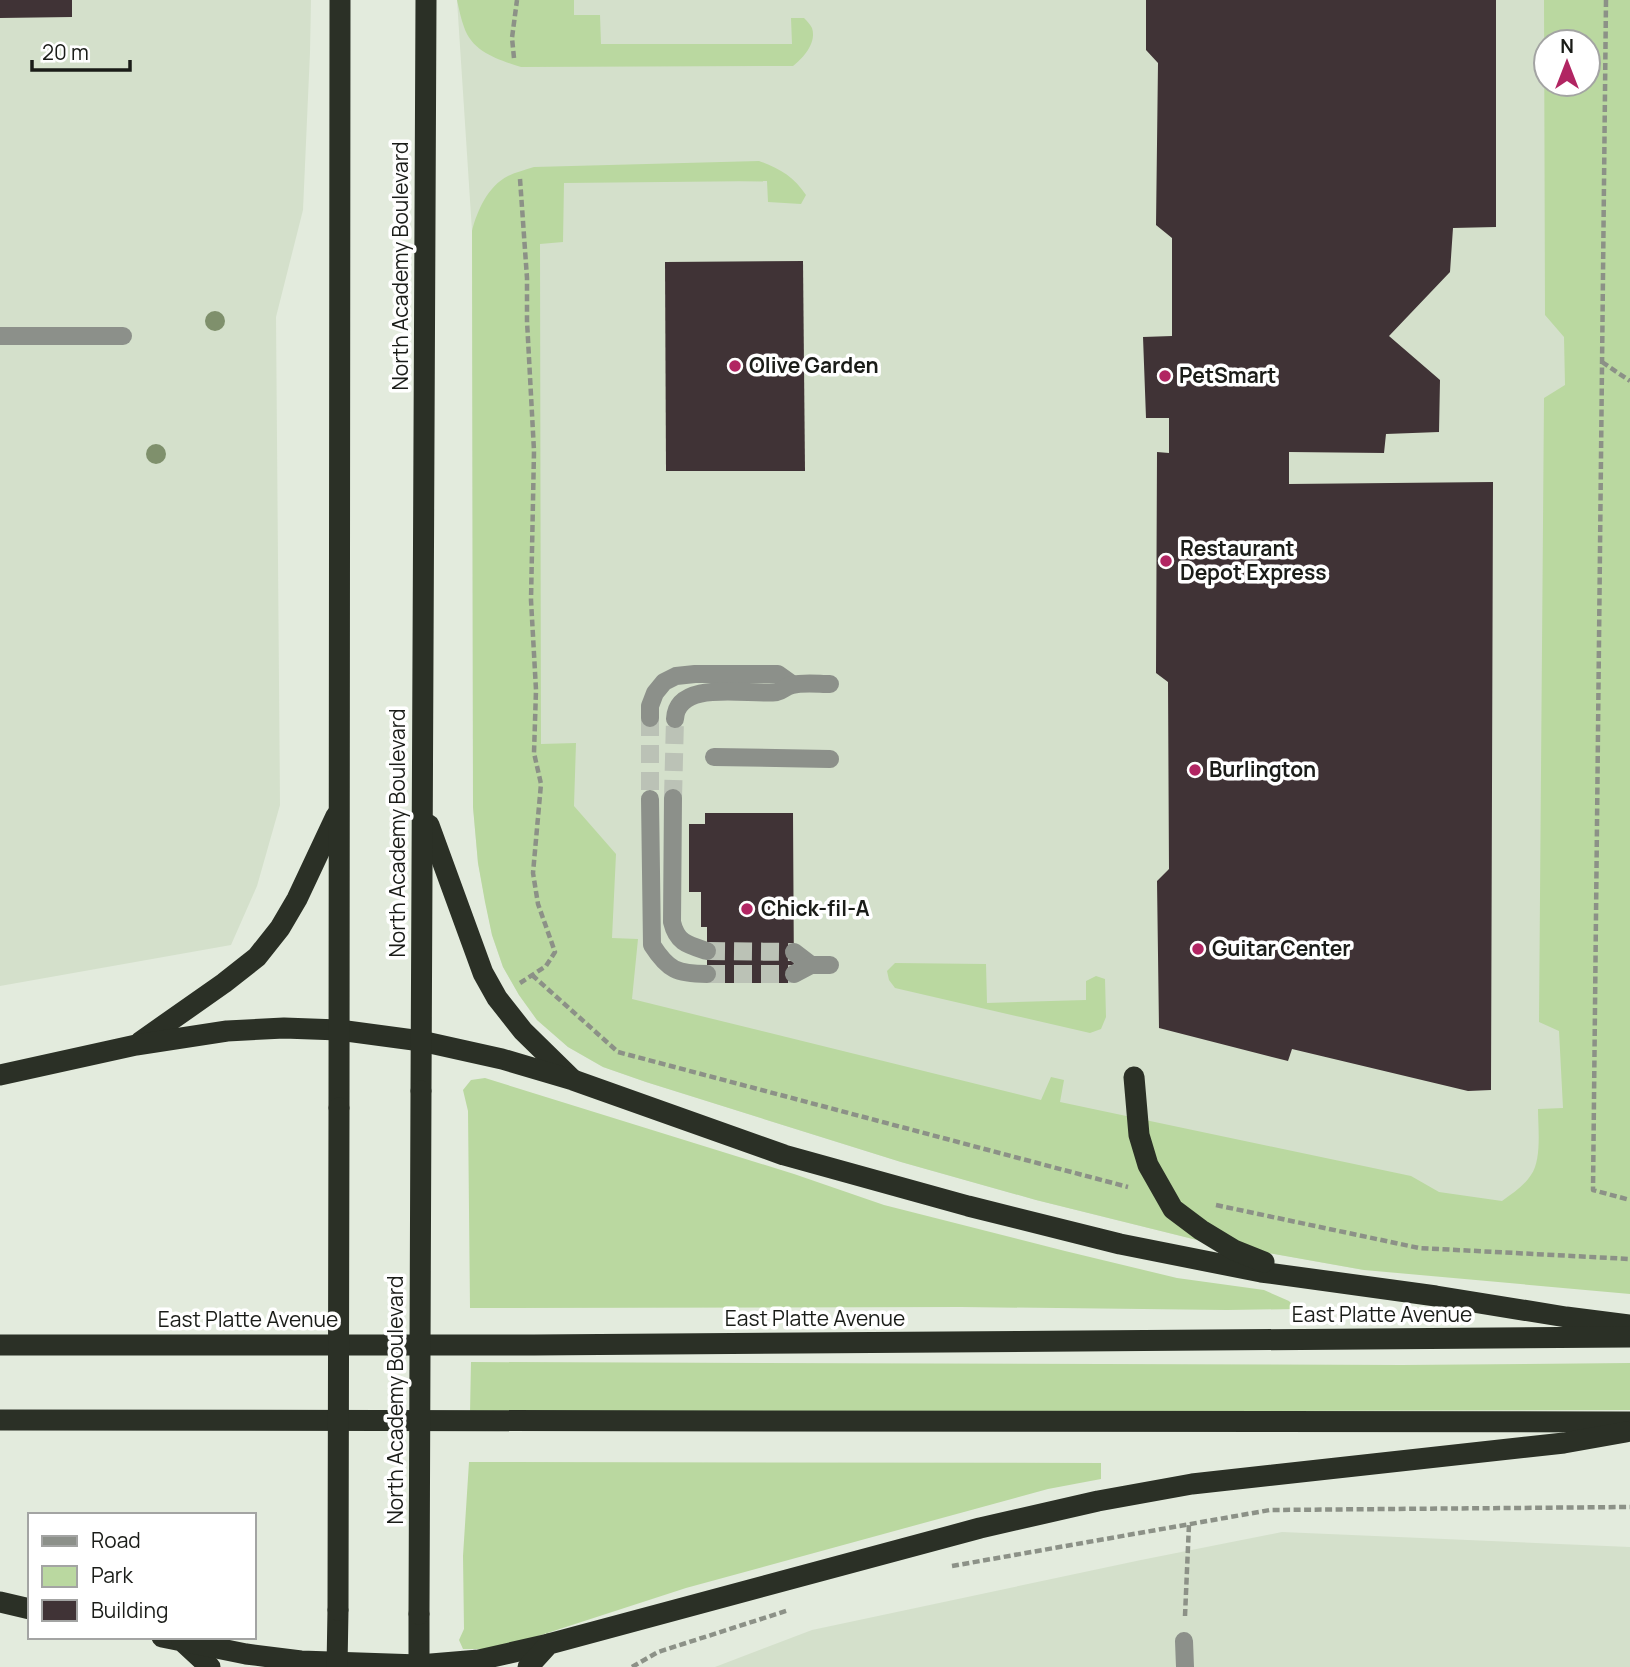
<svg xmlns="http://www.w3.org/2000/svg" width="1630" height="1667" viewBox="0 0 1630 1667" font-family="Manrope,sans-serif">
<rect width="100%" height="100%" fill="#e3ebdd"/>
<g fill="#d4e0cb" fill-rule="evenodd">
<path d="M0,0H311L310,52L303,210L276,317L280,805L257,886L231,945L0,986Z"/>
<path d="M457,0H1630V1231L1364,1270L1201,1241L1036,1200L901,1162L646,1082L603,1067L568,1047L537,1020L519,995L503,967L492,935L478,863L473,807L472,231ZM1546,42H1588V84H1546Z"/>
<path d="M1282,1532L1630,1547V1667H715L812,1630L1141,1560Z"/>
</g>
<g fill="#bad8a0" fill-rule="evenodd">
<path d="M457,0H574V15H600L601,44H792L791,18H804C807,21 810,24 812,28C817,43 803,58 793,66L521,67C499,60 472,52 464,27C461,19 459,9 457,0Z"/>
<path d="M1544,0H1630V1294L1364,1270L1201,1241L1036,1200L901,1162L646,1082L603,1067L568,1047L537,1020L519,995L503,967L492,935L485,902L478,863L473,807L472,231C477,211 488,186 508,176C516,172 525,170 534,167L759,161C779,168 794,177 806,195L801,204L768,202L767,181L564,183L563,242L540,244L541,744L576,743L574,806L616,854L612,938L638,939L632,999L1041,1100L1051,1077L1064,1080L1060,1102L1411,1176L1439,1192L1502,1201C1513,1193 1524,1186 1531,1175C1542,1160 1538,1127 1538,1109L1563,1108L1559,1031L1539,1022L1544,398L1565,385L1564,337L1545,315ZM1546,42H1588V84H1546Z"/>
<path d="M895,963L986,964L987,1003L1086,1000V981L1096,976L1105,979L1106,1017L1101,1029L1090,1033L895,988L889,980L887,971Z"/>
<path d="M485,1078L794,1174L884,1205L1065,1251L1177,1278L1264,1290L1289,1301L1296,1309L1227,1310L961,1307L470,1308L468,1111L463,1090L471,1080Z"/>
<path d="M471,1362L1402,1365L1630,1363V1410L470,1413Z"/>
<path d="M469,1462L1101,1463V1479L1048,1489L686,1588L532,1638L485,1649H463L459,1640L464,1629L463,1556Z"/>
</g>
<g fill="#403336">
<path d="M0,0H72V17L0,18Z"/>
<path d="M1146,0H1496V227L1453,228L1450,272L1389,336L1440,380L1439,432L1386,434L1384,453L1289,452V484L1493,482L1491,1090L1468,1091L1292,1049L1288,1061L1159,1028L1157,881L1169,869L1168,682L1156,673L1157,452L1169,453V418H1146L1143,337L1172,336V238L1156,225L1158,63L1146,50Z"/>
<path d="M803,261L805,471H666L665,262Z"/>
<path d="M705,813H793L794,983H707V927H701V892H689V824H705Z"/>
</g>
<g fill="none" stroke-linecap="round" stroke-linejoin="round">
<g stroke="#bbc2b6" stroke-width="18" stroke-dasharray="18 9" stroke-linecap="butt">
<path d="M650,718V799"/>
<path d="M673,798L675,719"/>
<path d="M707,951L794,952"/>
<path d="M707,974H794"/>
</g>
<g stroke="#8c9187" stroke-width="4.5" stroke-dasharray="7 3.5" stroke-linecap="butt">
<path d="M1606,0L1593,1190L1630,1200"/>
<path d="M514,58L512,38L517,0"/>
<path d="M520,179L527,278V321L534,451L531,600L536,690L534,753L541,784L533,873L538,904L555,952L546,966L520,983"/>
<path d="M1602,362L1630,381"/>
<path d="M532,975L618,1052L1128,1187"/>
<path d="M1216,1205L1419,1248L1630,1259"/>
<path d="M952,1566L1270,1510L1630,1507"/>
<path d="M1185,1616L1189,1524"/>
<path d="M632,1667L658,1652L789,1610"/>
</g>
<g stroke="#8c908a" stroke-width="18">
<path d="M0,336H123"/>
<path d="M650,718V706L655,693L664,682L676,676L695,674H778L792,684"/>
<path d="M675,719C677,678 750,696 777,692C782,691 786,686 792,685C803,682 819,684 830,684"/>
<path d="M714,757L830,759"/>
<path d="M673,798L672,922C677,943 688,945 707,951"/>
<path d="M650,799L652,945C668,970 677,974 707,974"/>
<path d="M794,952L811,965"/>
<path d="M794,974L811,965H830"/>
<path d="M1184,1641L1185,1667"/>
</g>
<g stroke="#2b3026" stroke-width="21">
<path d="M429,825L483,973L497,998L523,1031L572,1079"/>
<path d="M140,1042L224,983L257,957L280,928L297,899L336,816"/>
<path d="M0,1075L136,1045L227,1031L284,1028L339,1030L421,1041L502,1059L573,1080L784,1155L968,1206L1120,1244L1261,1272L1436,1296L1566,1317L1630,1325"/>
<path d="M1134,1077L1139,1135L1148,1165L1173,1209L1201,1230L1234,1250L1264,1262"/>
<path d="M421,1091L426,0"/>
<path d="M339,1108L340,0"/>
<path d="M0,1345H534L1630,1337"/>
<path d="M0,1420L1630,1422"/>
<path d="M0,1602L30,1609"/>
<path d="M162,1637L182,1641L210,1667"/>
<path d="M182,1641L246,1654L301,1661L419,1665L479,1660L549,1644"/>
<path d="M337,1667L338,1610"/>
<path d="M419,1667V1614"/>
<path d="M528,1667L549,1644L980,1528L1098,1501L1192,1484L1564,1443L1626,1432"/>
</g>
<g stroke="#2b3026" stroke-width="21">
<path d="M338,1610L339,1108"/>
<path d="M419,1614L421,1091"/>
</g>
</g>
<g fill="#7f906c">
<circle cx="215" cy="321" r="10"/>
<circle cx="156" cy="454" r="10"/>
</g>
<g fill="#b12562" stroke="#fff" stroke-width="2.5">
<circle cx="735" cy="366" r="7"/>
<circle cx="1165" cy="376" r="7"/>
<circle cx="1166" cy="561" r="7"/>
<circle cx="1195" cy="770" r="7"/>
<circle cx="747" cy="909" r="7"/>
<circle cx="1198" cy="949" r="7"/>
</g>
<g text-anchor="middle" stroke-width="7" stroke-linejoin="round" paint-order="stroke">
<g font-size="21" fill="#1a1c18" stroke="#fff">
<text transform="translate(401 266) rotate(-90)" y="7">North Academy Boulevard</text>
<text transform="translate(398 833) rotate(-90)" y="7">North Academy Boulevard</text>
<text x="1382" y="1322">East Platte Avenue</text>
<text x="815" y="1326">East Platte Avenue</text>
<text x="248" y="1327">East Platte Avenue</text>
<text transform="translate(396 1400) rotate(-90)" y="7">North Academy Boulevard</text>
</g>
<g font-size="21" font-weight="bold" fill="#1a1c18" stroke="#fff" text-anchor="start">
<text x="749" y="373">Olive Garden</text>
<text x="1179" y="383">PetSmart</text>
<text x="1180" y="556">Restaurant<tspan x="1180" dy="24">Depot Express</tspan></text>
<text x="1209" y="777">Burlington</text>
<text x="761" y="916">Chick-fil-A</text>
<text x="1212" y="956">Guitar Center</text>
</g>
</g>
<rect x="28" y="1513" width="228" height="126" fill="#ffffff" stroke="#a3a4a3" stroke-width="2"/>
<rect x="42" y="1536" width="35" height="10" fill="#8c908a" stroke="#a3a4a3" stroke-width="2"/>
<text x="91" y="1548" font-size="21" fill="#1a1c18">Road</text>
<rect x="42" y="1566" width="35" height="21" fill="#bad8a0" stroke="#a3a4a3" stroke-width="2"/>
<text x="91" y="1583" font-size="21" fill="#1a1c18">Park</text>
<rect x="42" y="1600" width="35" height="21" fill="#403336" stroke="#a3a4a3" stroke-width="2"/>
<text x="91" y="1618" font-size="21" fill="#1a1c18">Building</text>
<g transform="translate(1567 63)"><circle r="33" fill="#ffffff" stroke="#a3a4a3" stroke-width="2"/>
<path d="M0-5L12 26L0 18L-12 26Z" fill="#b12562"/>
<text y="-10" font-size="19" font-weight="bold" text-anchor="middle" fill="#1a1c18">N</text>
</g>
<path d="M32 60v10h98v-10" fill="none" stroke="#1a1c18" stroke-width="3.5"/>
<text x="42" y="60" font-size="21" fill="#1a1c18" stroke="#ffffff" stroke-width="5" paint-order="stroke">20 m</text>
</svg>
